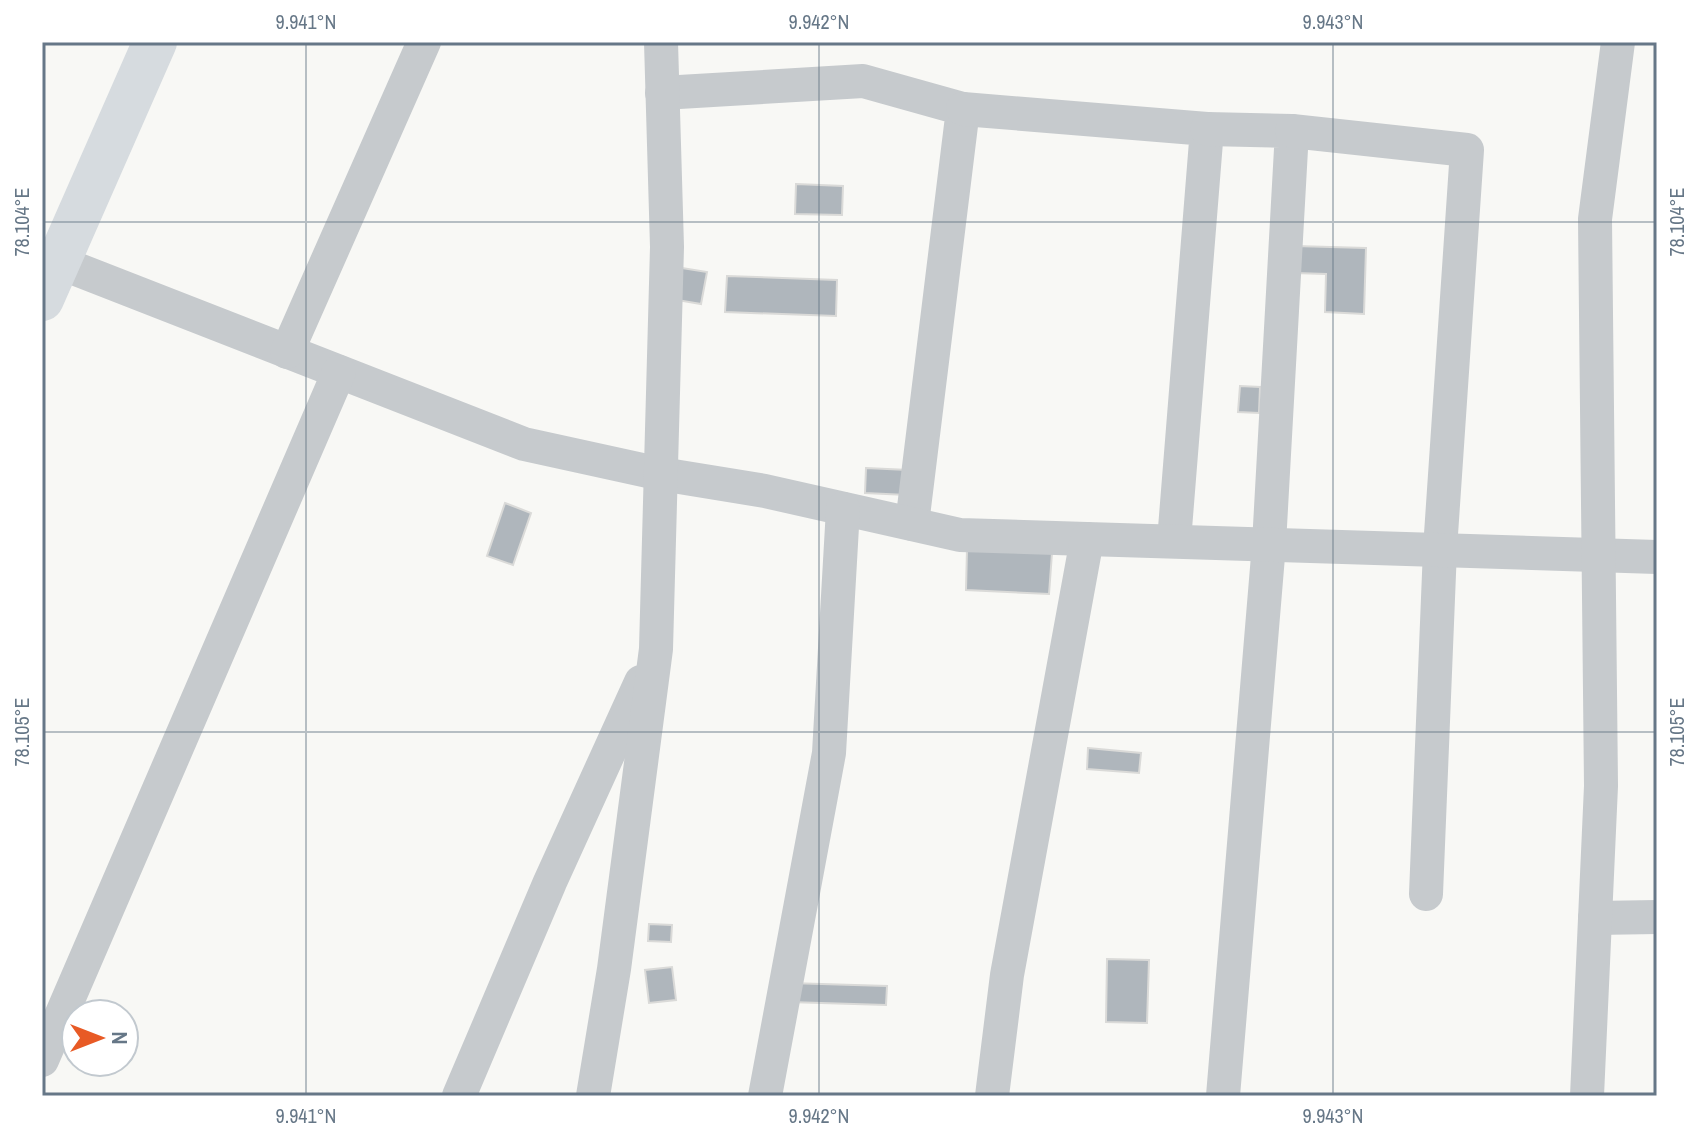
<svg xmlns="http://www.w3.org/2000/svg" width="1699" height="1138" viewBox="0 0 1699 1138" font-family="'Archivo Narrow',sans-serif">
<rect width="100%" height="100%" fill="#f8f8f5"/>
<g fill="#afb6bc" stroke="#dadad8" stroke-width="2">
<path d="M796,184L843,186L842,215L795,214Z"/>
<path d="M1295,246L1366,248L1364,314L1325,312L1326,274L1295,273Z"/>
<path d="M682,268L707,272L701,304L677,300Z"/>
<path d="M727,276L837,280L836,316L725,312Z"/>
<path d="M1240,386L1260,387L1259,413L1238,412Z"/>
<path d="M866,468L908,470L907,495L865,493Z"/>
<path d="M505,503L531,513L513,565L487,556Z"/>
<path d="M967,549L1052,553L1049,594L966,590Z"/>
<path d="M1088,748L1141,753L1139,773L1087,769Z"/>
<path d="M649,924L672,925L671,942L648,941Z"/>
<path d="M1107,959L1149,960L1147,1023L1106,1022Z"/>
<path d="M672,967L676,1000L649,1003L645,970Z"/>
<path d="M789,983L887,986L886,1005L789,1002Z"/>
</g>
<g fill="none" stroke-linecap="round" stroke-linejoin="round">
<g stroke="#c6cacd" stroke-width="34">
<path d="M662,93L863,81L963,109L912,524"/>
<path d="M963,109L1207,129L1174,541"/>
<path d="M1207,129L1292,131L1269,544L1223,1096"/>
<path d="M1292,131L1467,150L1440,549L1426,894"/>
<path d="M58,262L524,444L661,474L765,491L960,535L1087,539"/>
<path d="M287,352L424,42"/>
<path d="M1595,918L1657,917"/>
<path d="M42,1060L339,372"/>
<path d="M459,1096L550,882L641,682"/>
<path d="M593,1096L614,969L656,649L667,247L661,42"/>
<path d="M765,1096L829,753L843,509"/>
<path d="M992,1096L1007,975L1087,539L1657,557"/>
<path d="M1587,1096L1601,786L1595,219L1618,42"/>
</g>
<path stroke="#d6dbdf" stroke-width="44" d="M42,299L155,42"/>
</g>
<path fill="none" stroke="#667787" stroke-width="2" stroke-opacity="0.45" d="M306,42V1096M819,42V1096M1333,42V1096M42,222H1657M42,732H1657"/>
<rect width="1699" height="1138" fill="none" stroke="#ffffff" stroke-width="88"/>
<g transform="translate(100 1038) rotate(90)"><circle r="38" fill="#ffffff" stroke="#c2c9cf" stroke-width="2"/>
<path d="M0-6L14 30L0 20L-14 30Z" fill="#e85a25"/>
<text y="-12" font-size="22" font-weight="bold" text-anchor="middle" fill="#667787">N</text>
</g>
<rect x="44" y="44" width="1611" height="1050" fill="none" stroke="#667787" stroke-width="3"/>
<g font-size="20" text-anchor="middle" fill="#667787">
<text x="306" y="29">9.941°N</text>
<text x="819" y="29">9.942°N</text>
<text x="1333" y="29">9.943°N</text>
<text transform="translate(1677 222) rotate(-90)" y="7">78.104°E</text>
<text transform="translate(22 222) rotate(-90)" y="7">78.104°E</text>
<text transform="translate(1677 732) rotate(-90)" y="7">78.105°E</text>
<text transform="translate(22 732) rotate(-90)" y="7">78.105°E</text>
<text x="306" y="1123">9.941°N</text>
<text x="819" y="1123">9.942°N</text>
<text x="1333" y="1123">9.943°N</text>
</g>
</svg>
